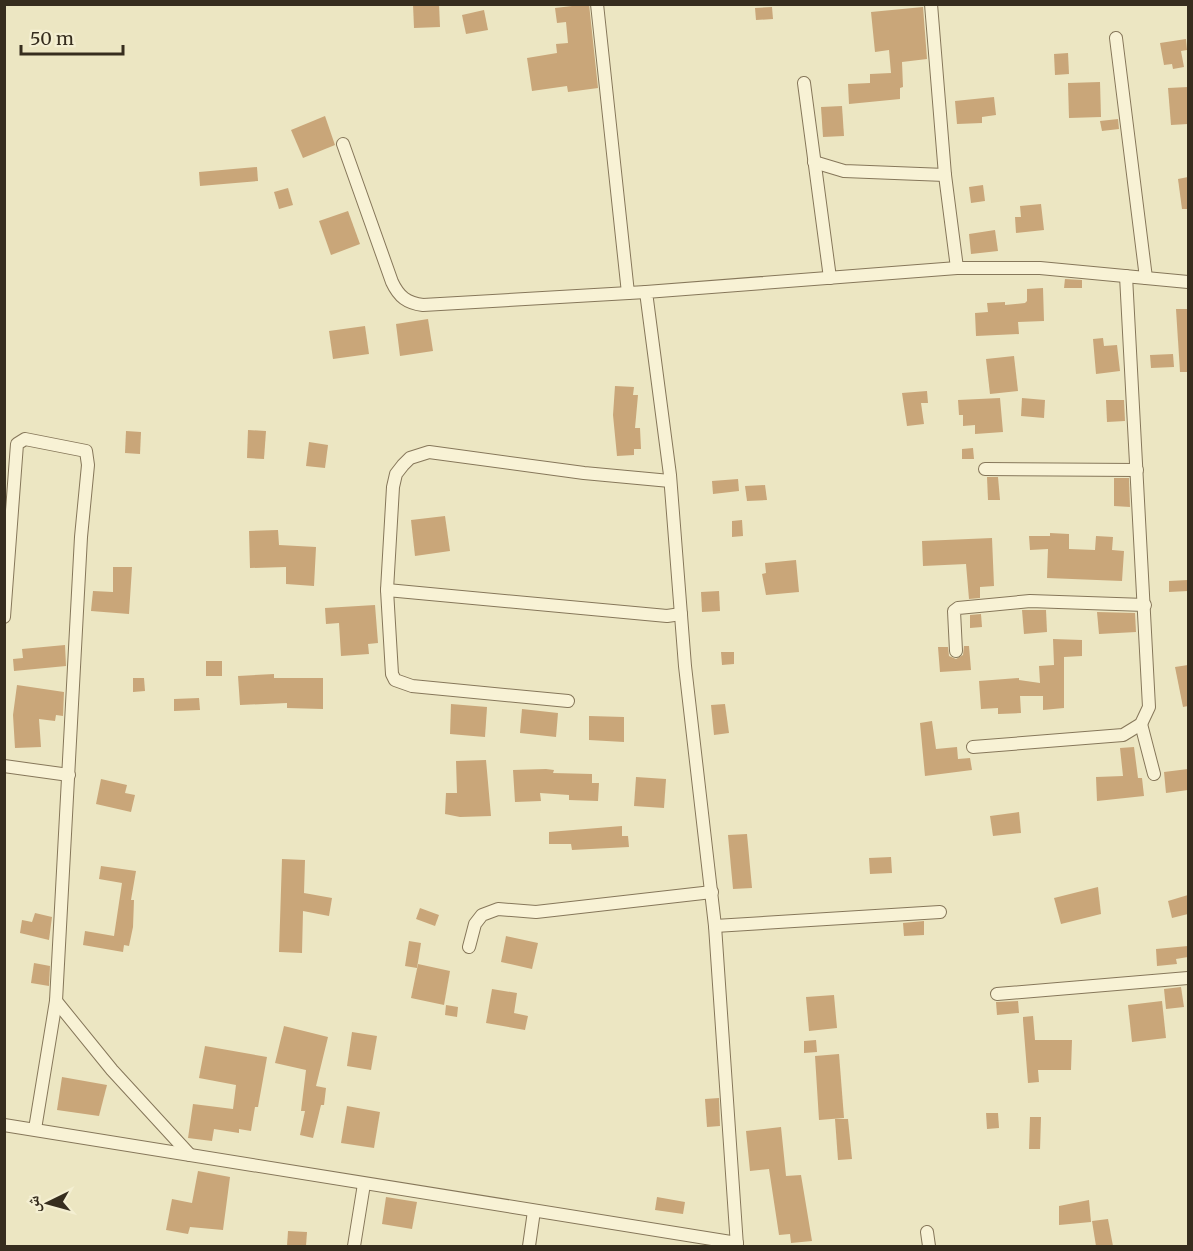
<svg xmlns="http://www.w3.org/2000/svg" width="1193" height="1251" viewBox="0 0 1193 1251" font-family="Merriweather,'Noto Naskh Arabic',serif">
<rect width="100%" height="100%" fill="#ece6c2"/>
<g fill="#c9a679">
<path d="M413,4H439L440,27L414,28Z"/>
<path d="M589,4L598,88L568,92L567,86L532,91L527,58L557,53L556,44L568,43L566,22L557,23L555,8Z"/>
<path d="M772,7L773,19L756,20L755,8Z"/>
<path d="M923,7L927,59L902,62L903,87L900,88V99L849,104L848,84L870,83V74L891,73L889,50L875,52L871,12Z"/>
<path d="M484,10L488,30L466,34L462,15Z"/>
<path d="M1186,39L1187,50L1181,51L1184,67L1173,69L1172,64L1164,65L1160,43Z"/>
<path d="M1068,53L1069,74L1055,75L1054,54Z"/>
<path d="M1100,82L1101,117L1069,118L1068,83Z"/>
<path d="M1188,87V124L1171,125L1168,88Z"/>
<path d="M994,97L996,115L982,117V123L957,124L955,101Z"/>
<path d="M842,106L844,136L823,137L821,107Z"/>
<path d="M325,116L335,145L303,158L291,130Z"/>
<path d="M1118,119L1119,129L1102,131L1100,121Z"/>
<path d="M257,167L258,181L200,186L199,172Z"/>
<path d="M1188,177V209H1182L1178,179Z"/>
<path d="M983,185L985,201L971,203L969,187Z"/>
<path d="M288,188L293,205L279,209L274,192Z"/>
<path d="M1041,204L1044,230L1016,233L1015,217H1021L1020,206Z"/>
<path d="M348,211L360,244L331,255L319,221Z"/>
<path d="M995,230L998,251L971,254L969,234Z"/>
<path d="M1065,279L1082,280V288H1064Z"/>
<path d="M1043,288L1044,321L1018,322L1019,334L976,336L975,313L988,312L987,303L1005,302V305L1025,303L1027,301V289Z"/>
<path d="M1176,309H1188V372H1180Z"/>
<path d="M428,319L433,351L400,356L396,324Z"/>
<path d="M365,326L369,354L333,359L329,331Z"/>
<path d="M1103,338L1104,346L1117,345L1120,371L1096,374L1093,339Z"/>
<path d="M1173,354L1174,367L1151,368L1150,355Z"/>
<path d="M1014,356L1018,391L990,394L986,359Z"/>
<path d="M615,386L634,387L633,395H638L635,428H640L641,449H634V455L617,456L613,415Z"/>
<path d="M927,391L928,403H921L924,424L907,426L902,393Z"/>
<path d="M1000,398L1003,432L975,434V425L963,426V415H959L958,400Z"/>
<path d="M1022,398L1045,400L1044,418L1021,416Z"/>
<path d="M1106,400H1124L1125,421L1107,422Z"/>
<path d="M248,430L266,431L264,459L247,458Z"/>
<path d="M126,431L141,432L140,454L125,453Z"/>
<path d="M309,442L328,445L325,468L306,466Z"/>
<path d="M973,448L974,459H962V449Z"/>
<path d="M987,477H998L1000,500H988Z"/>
<path d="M1114,478H1129L1130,507L1114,506Z"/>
<path d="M738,479L739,491L713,494L712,481Z"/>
<path d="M765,485L767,500L747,501L745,486Z"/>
<path d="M445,516L450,551L415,556L411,520Z"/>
<path d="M742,520L743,536L732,537V521Z"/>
<path d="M278,530L279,545L316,547L314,586L286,584V567L250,568L249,531Z"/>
<path d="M1050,533L1069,534V549L1095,550L1096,536L1113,537L1112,550L1124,551L1122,581L1047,578L1048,549L1030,550L1029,536H1050Z"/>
<path d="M992,538L994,586L980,587V598L969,599L966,564L923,566L922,541Z"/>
<path d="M796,560L799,592L766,595L762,574L766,573L765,563Z"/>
<path d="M113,567H132L129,614L91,611L93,591L113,592Z"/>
<path d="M1188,580V591L1169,592V581Z"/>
<path d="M719,591L720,611L702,612L701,592Z"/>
<path d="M375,605L378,643L368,644L369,654L341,656L339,623L326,624L325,608Z"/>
<path d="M1022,610H1046L1047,632L1024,634Z"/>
<path d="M1097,612L1135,613L1136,632L1099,634Z"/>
<path d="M981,614L982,627L970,628V615Z"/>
<path d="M1053,639L1082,640V656L1064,657V708L1043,710V696H1020L1021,713L998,714V708L981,709L979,681L1019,678V680L1040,683L1039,666L1054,665Z"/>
<path d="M65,645L66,666L14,671L13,659L23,658L22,649Z"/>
<path d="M964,646H969L971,670L940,672L938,647H948L949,656L956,659L963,655Z"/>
<path d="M721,652H734V664L722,665Z"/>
<rect x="206" y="661" width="16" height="15"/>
<path d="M1188,665V706L1183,707L1175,667Z"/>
<path d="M274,674V678H323V709L287,708V703L240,705L238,676Z"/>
<path d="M133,678H144L145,691L133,692Z"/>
<path d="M17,685L64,692L63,716L56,715L55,721L39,719L41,747L15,748L13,715Z"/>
<path d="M199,698L200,710L174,711V699Z"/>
<path d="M451,704L487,707L485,737L450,734Z"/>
<path d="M725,704L729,733L714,735L711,705Z"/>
<path d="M522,709L558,713L556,737L520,733Z"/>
<path d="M589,716L624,717V742L589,740Z"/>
<path d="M932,721L936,749L957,747L958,759L970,758L972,770L925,776L920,723Z"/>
<path d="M1134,747L1138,778H1142L1144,796L1097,801L1096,777L1123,776L1120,748Z"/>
<path d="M486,760L491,816L460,817L445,814L446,793H457L456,761Z"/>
<path d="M546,769L554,770L553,773L592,774V783H599L598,801L569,800V795L540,793L541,801L515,802L513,770Z"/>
<path d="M1188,769V790L1166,793L1164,772Z"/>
<path d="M636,777L666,779L664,808L634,806Z"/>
<path d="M101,779L127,785L125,793L135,795L131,812L96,804Z"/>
<path d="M1019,812L1021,833L993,836L990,816Z"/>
<path d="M622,826V836H628L629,847L572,850L571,844H549V832Z"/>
<path d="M747,834L752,888L733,889L728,835Z"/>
<path d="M891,857L892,873L870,874L869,858Z"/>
<path d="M282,859L305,860L304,893L332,898L329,916L303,911L302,953L279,952Z"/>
<path d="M101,866L136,871L131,900H134L133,927L129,946L124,945L123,952L83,945L85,931L114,936L122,883L99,879Z"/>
<path d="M1098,887L1101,914L1061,924L1054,898Z"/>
<path d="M1188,895V914L1172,918L1168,901Z"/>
<path d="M420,908L439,915L435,926L416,919Z"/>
<path d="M35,913L52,917L49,940L20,933L22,920L32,922Z"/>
<path d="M924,921V935L904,936L903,923Z"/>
<path d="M506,936L538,943L532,969L501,962Z"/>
<path d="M409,941L421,943L417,968L405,966Z"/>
<path d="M1188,946V957L1176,959L1177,964L1157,966L1156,949Z"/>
<path d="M34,963L50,966L49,986L31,983Z"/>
<path d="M418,964L450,971L444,1005L411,998Z"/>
<path d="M1181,987L1184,1007L1166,1009L1164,989Z"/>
<path d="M492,989L517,993L514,1013L528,1016L525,1030L486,1023Z"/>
<path d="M834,995L837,1028L809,1031L806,997Z"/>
<path d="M1018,1001L1019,1013L997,1015L996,1002Z"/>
<path d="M1162,1001L1166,1038L1132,1042L1128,1005Z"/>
<path d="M446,1005L458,1007L457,1017L445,1015Z"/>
<path d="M1033,1016L1035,1040H1072L1071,1070H1038L1039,1082L1028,1083L1023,1020V1017Z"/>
<path d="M284,1026L328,1037L316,1086L326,1088L324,1105H321L313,1138L300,1135L305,1111H301L306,1070L275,1063Z"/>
<path d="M352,1032L377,1036L371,1070L347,1066Z"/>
<path d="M816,1040L817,1052L804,1053V1041Z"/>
<path d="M205,1046L267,1057L258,1107H255L251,1131L239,1129V1133L214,1129L212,1141L188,1138L193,1104L233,1109L236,1085L199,1078Z"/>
<path d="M839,1054L844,1118L819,1120L815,1056Z"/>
<path d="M62,1077L107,1085L99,1116L57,1110Z"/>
<path d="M719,1098L720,1126L707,1127L705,1099Z"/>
<path d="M347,1106L380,1112L374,1148L341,1143Z"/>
<path d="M986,1113H998L999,1128L987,1129Z"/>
<path d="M1030,1117H1041L1040,1149H1029Z"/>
<path d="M835,1119H848L852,1159L838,1160Z"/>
<path d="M781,1127L786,1176L801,1175L812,1241L791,1243L790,1234L779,1235L769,1169L750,1171L746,1131Z"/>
<path d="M198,1171L230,1177L223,1230L190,1227L188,1234L166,1230L172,1199L192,1203Z"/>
<path d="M386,1197L417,1202L412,1229L382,1224Z"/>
<path d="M657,1197L685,1202L683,1214L655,1210Z"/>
<path d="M1089,1200L1091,1222L1059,1225V1206Z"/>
<path d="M1108,1219L1113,1246H1096L1092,1221Z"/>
<path d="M288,1231L307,1232L306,1246H287Z"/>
</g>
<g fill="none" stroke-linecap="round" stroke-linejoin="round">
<defs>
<g id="minor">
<path d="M597,4L628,293"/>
<path d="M931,4L945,175L957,268"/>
<path d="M1116,38L1146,278"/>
<path d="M804,83L830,278"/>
<path d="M343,144L392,282C399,297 407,303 423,305L646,292"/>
<path d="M814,162L844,171L945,175"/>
<path d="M985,469L1137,470"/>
<path d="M387,590L667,616L681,614"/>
<path d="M4,617L17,444L25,439L86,451L88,465L81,537L56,1001L35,1129"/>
<path d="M956,651L954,611L958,608L1030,601L1145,605"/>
<path d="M568,701L412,686L395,680L392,674L387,590L393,487L396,474L403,465L410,458L429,452L584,473L670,481"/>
<path d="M1141,724L1154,774"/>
<path d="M973,747L1123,735L1141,724L1149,707L1126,276"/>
<path d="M4,766L69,775"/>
<path d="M715,926L940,912"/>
<path d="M469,947L475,924L482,915L498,909L536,912L712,892"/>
<path d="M997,994L1188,978"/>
<path d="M56,1001L112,1070L190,1155"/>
<path d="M4,1125L737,1243"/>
<path d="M927,1232L929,1246"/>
<path d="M354,1246L364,1184"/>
<path d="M529,1246L534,1211"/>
<path d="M737,1246L715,926L685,666L670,475L646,292L957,268H1040L1188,282"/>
</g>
</defs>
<use href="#minor" stroke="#86775a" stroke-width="14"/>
<use href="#minor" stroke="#f8f2d5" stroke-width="12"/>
</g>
<rect width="1193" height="1251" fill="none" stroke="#362d1e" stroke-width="12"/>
<g transform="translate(48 1203) rotate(265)" stroke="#f4efd2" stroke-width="4.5" paint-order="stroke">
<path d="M0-4.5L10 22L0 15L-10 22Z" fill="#362d1e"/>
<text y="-9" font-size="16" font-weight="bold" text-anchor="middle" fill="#362d1e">ش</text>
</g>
<path d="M21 45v9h102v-9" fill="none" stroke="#362d1e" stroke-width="3"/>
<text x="30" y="45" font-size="18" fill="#362d1e" stroke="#f4efd2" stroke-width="4.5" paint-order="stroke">50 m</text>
</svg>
